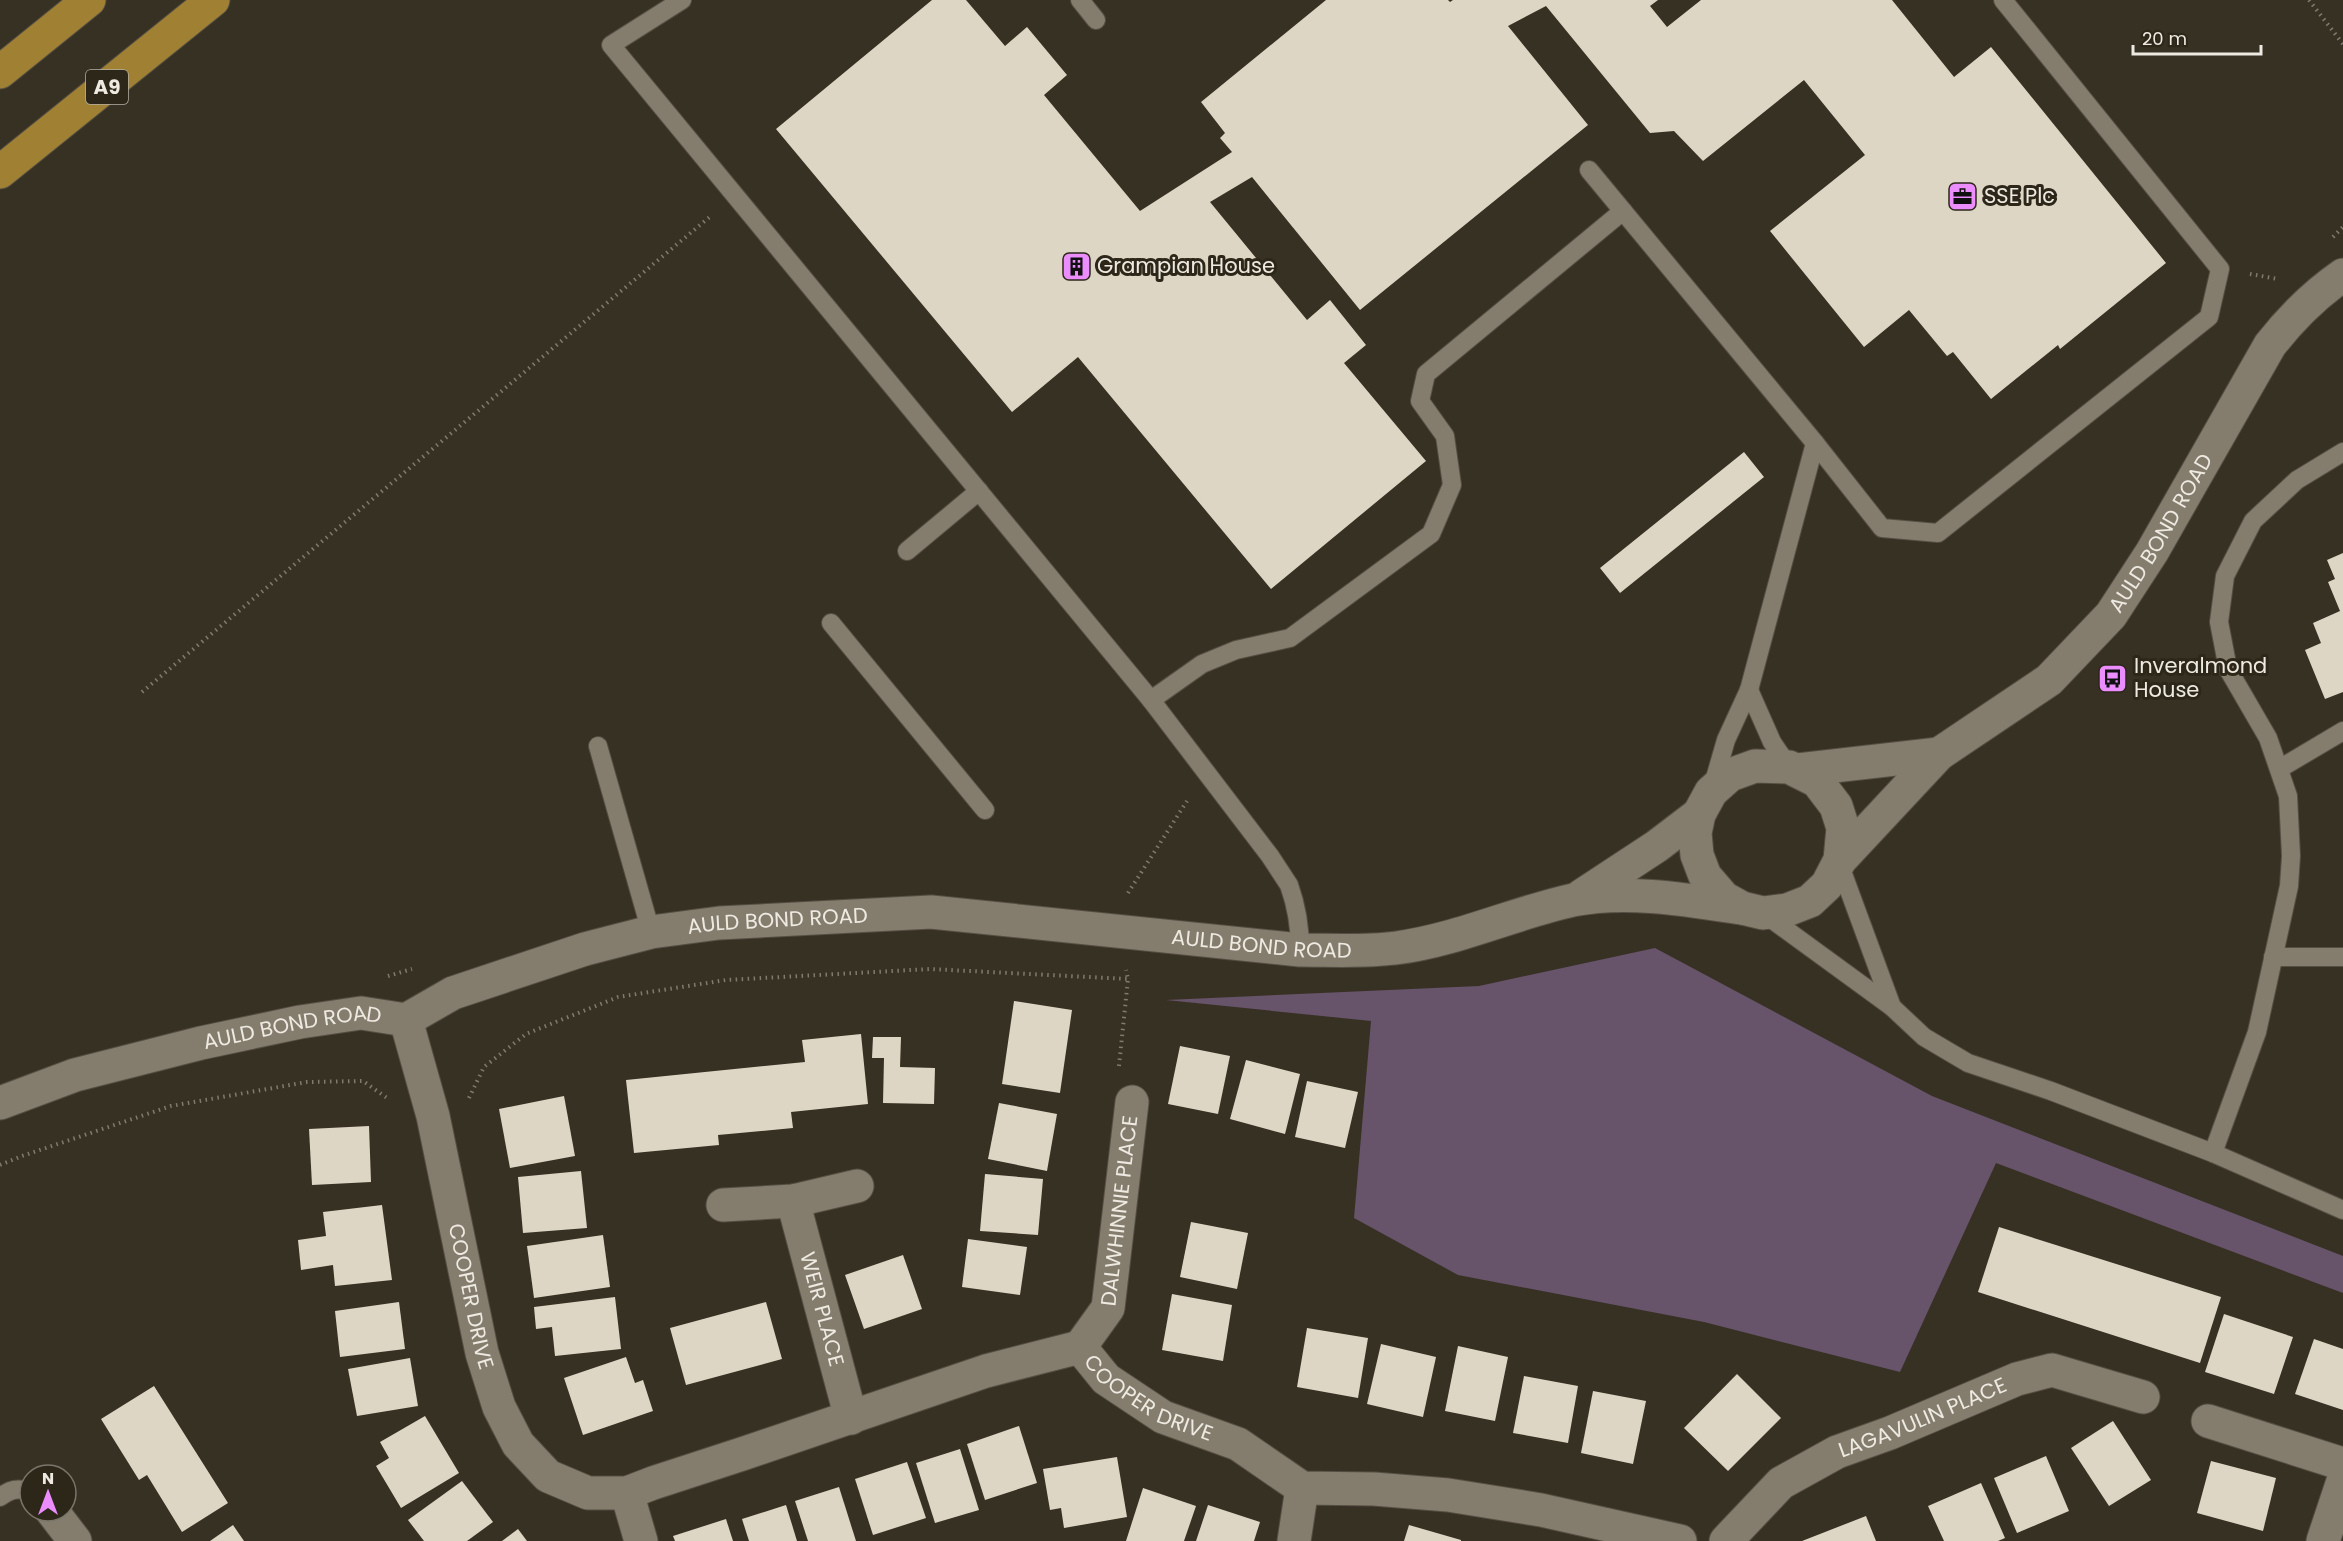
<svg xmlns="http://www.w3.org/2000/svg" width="2343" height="1541" viewBox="0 0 2343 1541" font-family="Poppins,sans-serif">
<rect width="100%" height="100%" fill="#373124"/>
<path fill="#67536a" d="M1655,948L1932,1096L2343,1256V1293L1996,1163L1900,1372L1704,1322L1458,1275L1354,1218L1371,1021L1166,1000L1479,986Z"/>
<g fill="#ded6c5">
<path d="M932,0H966L1005,46L1027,27L1067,75L1044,95L1140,211L1232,152L1220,138L1225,133L1201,102L1326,0H1448L1450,2L1453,0H1658L1650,6L1667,27L1701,0H1892L1954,77L1991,47L2166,263L2060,349L2058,345L1991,399L1953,352L1947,356L1909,310L1864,347L1770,231L1865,155L1804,80L1703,161L1674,131L1650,133L1546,6L1508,26L1588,125L1360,310L1252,177L1210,202L1307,320L1330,300L1366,345L1344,363L1426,461L1271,589L1078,357L1012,412L776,129Z"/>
<path d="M1744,452L1764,477L1620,593L1600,568Z"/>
<path d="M2343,553V692L2325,699L2305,650L2321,643L2313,623L2340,611L2328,582L2335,579L2327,560Z"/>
<path d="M1014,1001L1072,1010L1060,1093L1002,1084Z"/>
<path d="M861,1034L868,1104L791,1112L793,1128L718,1135L719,1145L634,1153L626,1080L805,1062L802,1040Z"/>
<path d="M873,1037H901L900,1067L935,1068L934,1104L883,1103L884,1058H872Z"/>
<path d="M1180,1046L1230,1056L1218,1114L1168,1104Z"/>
<path d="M1246,1060L1300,1074L1285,1134L1230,1119Z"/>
<path d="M1307,1081L1358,1092L1345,1148L1295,1137Z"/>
<path d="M564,1096L575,1156L510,1168L499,1109Z"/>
<path d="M999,1103L1057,1114L1047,1171L988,1159Z"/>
<path d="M369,1126L371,1182L312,1185L309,1129Z"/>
<path d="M581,1171L587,1228L523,1233L518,1177Z"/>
<path d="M985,1174L1043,1179L1038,1235L980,1231Z"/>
<path d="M382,1205L392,1280L335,1286L333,1265L301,1270L298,1240L326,1236L323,1212Z"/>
<path d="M1191,1222L1248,1233L1237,1289L1180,1277Z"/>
<path d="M1999,1227L2221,1297L2200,1363L1978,1292Z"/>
<path d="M603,1235L610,1287L534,1298L527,1246Z"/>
<path d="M968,1239L1027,1247L1020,1295L962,1287Z"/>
<path d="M903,1255L922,1309L864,1329L845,1275Z"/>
<path d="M1172,1294L1232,1305L1223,1361L1162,1350Z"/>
<path d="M615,1297L621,1349L555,1356L552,1327L536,1329L534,1307Z"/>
<path d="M399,1302L405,1349L340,1357L335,1311Z"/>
<path d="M766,1302L782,1359L686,1385L670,1328Z"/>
<path d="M2224,1314L2293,1337L2274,1394L2205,1372Z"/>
<path d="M1307,1328L1368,1338L1358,1398L1297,1387Z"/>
<path d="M2314,1339L2343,1349V1410L2295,1394Z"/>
<path d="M1381,1344L1436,1357L1423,1417L1367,1404Z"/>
<path d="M1458,1346L1508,1357L1495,1421L1445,1411Z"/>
<path d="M626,1357L635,1383L643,1380L653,1411L583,1435L564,1378Z"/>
<path d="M410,1358L418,1406L357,1416L348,1369Z"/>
<path d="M1737,1374L1781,1418L1728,1471L1684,1428Z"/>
<path d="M1524,1376L1578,1386L1568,1443L1513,1433Z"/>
<path d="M154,1386L228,1503L182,1532L147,1475L139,1480L101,1419Z"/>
<path d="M1593,1391L1646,1401L1633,1464L1581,1453Z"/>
<path d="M425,1416L459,1473L401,1508L376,1466L389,1458L380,1442Z"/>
<path d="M2113,1421L2151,1480L2109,1506L2071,1448Z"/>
<path d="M1019,1426L1037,1483L985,1500L967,1444Z"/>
<path d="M960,1449L979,1510L935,1523L916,1463Z"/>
<path d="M2046,1456L2069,1511L2017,1533L1994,1478Z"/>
<path d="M1117,1457L1127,1517L1064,1528L1061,1508L1050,1510L1043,1469Z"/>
<path d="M2211,1461L2276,1478L2263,1531L2197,1513Z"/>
<path d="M907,1462L926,1518L873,1535L855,1479Z"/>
<path d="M462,1481L493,1522L467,1541H424L408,1520Z"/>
<path d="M1981,1483L2005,1538L1998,1541H1944L1928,1506Z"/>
<path d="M839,1487L856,1541H808L795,1501Z"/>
<path d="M1143,1488L1196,1506L1184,1541H1126Z"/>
<path d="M786,1505L797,1541H749L742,1519Z"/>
<path d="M1208,1505L1260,1522L1254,1541H1196Z"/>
<path d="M1866,1516L1876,1541H1802Z"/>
<path d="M726,1519L733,1541H675L673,1536Z"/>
<path d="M233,1525L244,1541H210Z"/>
<path d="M1409,1525L1461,1540V1541H1404Z"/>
<path d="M518,1529L527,1541H502Z"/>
</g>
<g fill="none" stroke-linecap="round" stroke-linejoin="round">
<defs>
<g id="service">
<path d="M682,0L611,45L1151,700L1270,856L1289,885C1297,907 1300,926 1300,950"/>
<path d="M1080,0L1096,20"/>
<path d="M1589,170L1815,443L1749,690"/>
<path d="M1815,443L1882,528L1938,533L2209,317L2220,269L2003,0"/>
<path d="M907,551L979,491"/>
<path d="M831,623L985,810"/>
<path d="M1151,700L1202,664L1236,650L1290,638L1431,534L1452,485L1445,436L1420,401L1426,374L1623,211"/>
<path d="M598,746L651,932"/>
<path d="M2279,769L2343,731"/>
<path d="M1713,785L1726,740L1749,690L1772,742L1789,767"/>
<path d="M1839,863L1892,1007"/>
<path d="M1763,913L1892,1007L1924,1037L1968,1063L2051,1091L2213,1153L2343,1210"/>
<path d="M2273,957H2343"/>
<path d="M2213,1153L2257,1032L2289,886L2291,856L2288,796L2268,738L2228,669L2219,622L2225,576L2253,521L2297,480L2343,452"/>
<path d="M0,1497C11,1489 17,1488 30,1491"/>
</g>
<g id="minor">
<path d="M1798,770L1939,754"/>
<path id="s1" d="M1840,860L1843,828L1836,806L1817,781L1789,767L1755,766L1730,775L1711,792L1699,814L1695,833L1697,855L1705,876L1724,898L1742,908L1763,913L1787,910L1810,901L1827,885L1840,860L1939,754L2049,680L2111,615L2152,552L2270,345C2292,317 2314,295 2343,275"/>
<path d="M1581,896L1657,846L1699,814"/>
<path id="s2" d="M406,1020L433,1116L482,1353L499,1407L518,1444L548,1476L588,1493H627L653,1483L745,1453L986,1371L1080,1347L1106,1379L1163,1417L1238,1444L1302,1488L1374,1489L1448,1495L1541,1510L1680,1541"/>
<path id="s3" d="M0,1103L75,1075L201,1043L300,1022L361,1013L406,1020L453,993L585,949L651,932L719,923L931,912L1300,950C1332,950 1364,952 1396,948C1457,940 1514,913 1573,900C1626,889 1689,900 1742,908"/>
<path id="s4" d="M793,1201L851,1418"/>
<path d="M723,1205L793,1201L857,1186"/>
<path id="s5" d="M1080,1347L1108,1308L1132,1102"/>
<path d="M2208,1421L2343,1464"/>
<path d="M627,1493L641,1541"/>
<path d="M52,1511L75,1541"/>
<path d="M1294,1541L1302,1488"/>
<path id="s6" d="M1726,1541L1781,1483L1837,1452L1890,1433L2017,1379L2052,1370L2143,1397"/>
<path d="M2323,1541L2343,1481"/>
</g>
<g id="trunk">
<path d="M0,72L89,0"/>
<path d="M0,172L213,0"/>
</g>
</defs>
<use href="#service" stroke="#554f43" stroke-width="20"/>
<use href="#minor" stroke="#554f43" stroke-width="35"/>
<use href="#trunk" stroke="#554f43" stroke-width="35"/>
<g stroke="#807b6f" stroke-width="4" stroke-dasharray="1.5 4.5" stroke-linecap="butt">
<path d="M2309,0L2343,44"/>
<path d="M2333,237L2343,227"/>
<path d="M2250,274L2278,279"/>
<path d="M142,692L712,215"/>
<path d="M1128,893L1187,801"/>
<path d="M388,976L412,969"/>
<path d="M1119,1066L1128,979L1126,970"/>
<path d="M469,1098L484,1067L526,1034L618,997L726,980L930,969L1128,979"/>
<path d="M0,1165L22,1156L171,1106L307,1082L363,1081L387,1098"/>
</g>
<use href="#service" stroke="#847d6e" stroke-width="18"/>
<use href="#minor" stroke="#847d6e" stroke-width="33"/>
<use href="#trunk" stroke="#a08032" stroke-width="33"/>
</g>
<defs>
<symbol id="office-square" viewBox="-11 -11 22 22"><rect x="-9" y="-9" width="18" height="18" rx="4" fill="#eb8dfc" stroke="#2d271a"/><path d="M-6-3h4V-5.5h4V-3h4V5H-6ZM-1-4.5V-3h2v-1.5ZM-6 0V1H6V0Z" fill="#111"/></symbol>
<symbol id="building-square" viewBox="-11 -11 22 22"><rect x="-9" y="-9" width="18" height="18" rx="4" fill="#eb8dfc" stroke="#2d271a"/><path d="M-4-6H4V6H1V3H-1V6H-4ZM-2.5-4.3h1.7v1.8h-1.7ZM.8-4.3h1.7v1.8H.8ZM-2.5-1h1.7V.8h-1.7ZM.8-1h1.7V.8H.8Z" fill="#111"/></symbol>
<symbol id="bus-square" viewBox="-11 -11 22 22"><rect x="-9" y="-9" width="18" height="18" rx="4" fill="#eb8dfc" stroke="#2d271a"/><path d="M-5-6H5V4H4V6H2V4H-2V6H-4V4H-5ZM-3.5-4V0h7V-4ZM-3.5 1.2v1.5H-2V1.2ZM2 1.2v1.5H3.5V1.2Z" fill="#111"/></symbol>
</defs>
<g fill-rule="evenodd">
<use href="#office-square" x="1946" y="180" width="33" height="33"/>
<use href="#building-square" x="1060" y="250" width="33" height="33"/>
<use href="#bus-square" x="2096" y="662" width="33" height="33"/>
</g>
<g text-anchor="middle" stroke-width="6" stroke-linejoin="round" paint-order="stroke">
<rect fill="#2d271a" stroke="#b4b0a5" stroke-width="1.5" x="86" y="70" width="42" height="34" rx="4.5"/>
<g font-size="20" font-weight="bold" fill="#eeeae1">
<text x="107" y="94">A9</text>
</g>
<g font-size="21" fill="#eeeae1" stroke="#2d271a" text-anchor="start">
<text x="1984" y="203">SSE Plc</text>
<text x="1097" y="273">Grampian House</text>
<text x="2134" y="673">Inveralmond<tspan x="2134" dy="24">House</tspan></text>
</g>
<g font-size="21" fill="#eeeae1" stroke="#2d271a">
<text dy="7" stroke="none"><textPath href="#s1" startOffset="928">AULD BOND ROAD</textPath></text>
<text dy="7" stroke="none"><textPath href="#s3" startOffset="807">AULD BOND ROAD</textPath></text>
<text dy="7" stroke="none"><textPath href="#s3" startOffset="1293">AULD BOND ROAD</textPath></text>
<text dy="7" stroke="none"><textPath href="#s3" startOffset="303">AULD BOND ROAD</textPath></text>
<text dy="7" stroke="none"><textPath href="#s5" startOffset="146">DALWHINNIE PLACE</textPath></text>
<text dy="7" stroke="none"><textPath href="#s2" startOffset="284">COOPER DRIVE</textPath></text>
<text dy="7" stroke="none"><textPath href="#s4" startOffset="112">WEIR PLACE</textPath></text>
<text dy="7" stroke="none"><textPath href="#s2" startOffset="1130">COOPER DRIVE</textPath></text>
<text dy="7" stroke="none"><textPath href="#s6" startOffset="236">LAGAVULIN PLACE</textPath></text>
</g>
</g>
<g transform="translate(48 1493)"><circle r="28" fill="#2d271a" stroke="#7a756a" stroke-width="1.5"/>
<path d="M0-4.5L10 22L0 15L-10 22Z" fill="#eb8dfc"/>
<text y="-9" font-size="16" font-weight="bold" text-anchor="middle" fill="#eeeae1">N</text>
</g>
<path d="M2133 45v9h128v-9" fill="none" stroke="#eeeae1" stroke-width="3"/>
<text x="2142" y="45" font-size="18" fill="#eeeae1" stroke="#2d271a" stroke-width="4.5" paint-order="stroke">20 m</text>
</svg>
